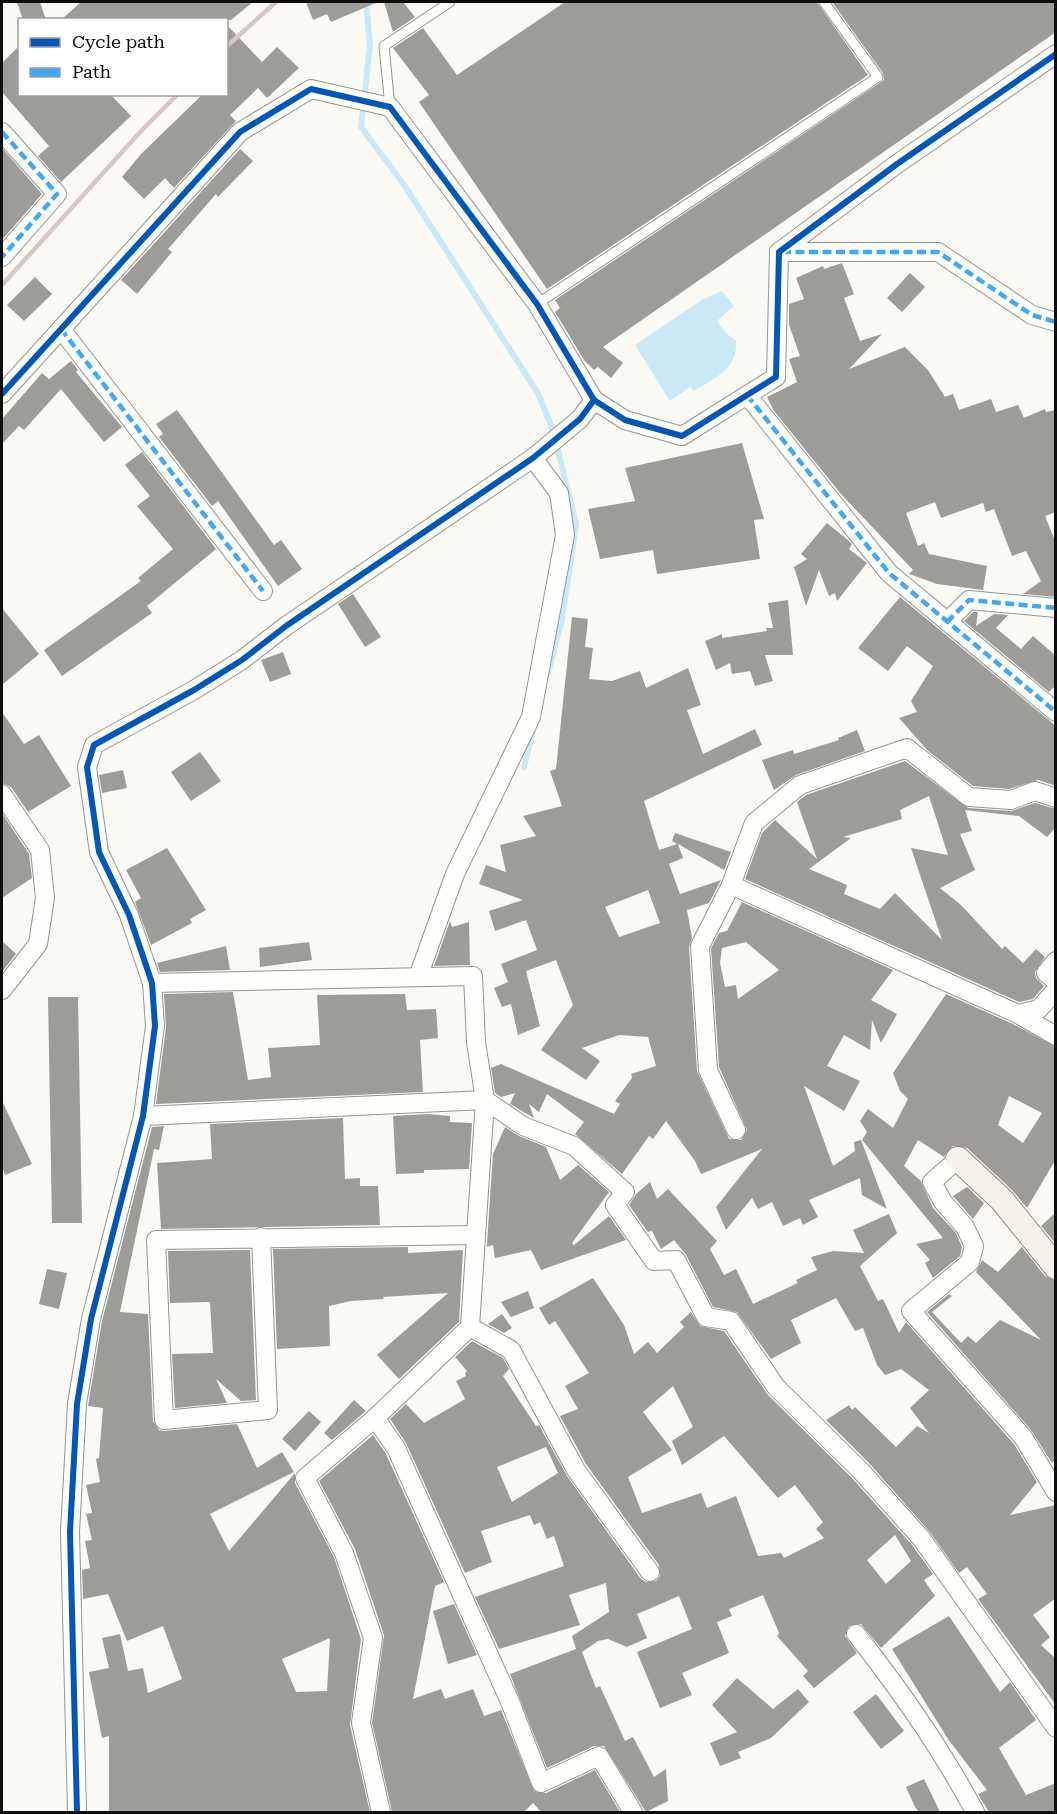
<svg xmlns="http://www.w3.org/2000/svg" width="1057" height="1814" viewBox="0 0 1057 1814" font-family="'Roboto Serif',serif">
<rect width="100%" height="100%" fill="#faf9f4"/>
<path fill="#cbe9f4" d="M722,291L734,306L717,321L726,333L736,341C738,369 715,378 694,391L690,387L670,401L635,345L703,299Z"/>
<g fill="none" stroke-linecap="round" stroke-linejoin="round">
<g stroke="#cbe9f4" stroke-width="6">
<path d="M366,2L370,45L361,127L405,186L539,395L554,434L576,524L562,619L548,673"/>
<path d="M524,767L533,730"/>
</g>
</g>
<g fill="#9e9c99" fill-rule="evenodd">
<path d="M17,2H40L46,20H23Z"/>
<path d="M81,2H253L231,20H61Z"/>
<path d="M306,2H378L331,22L327,14L313,20Z"/>
<path d="M384,2H403L415,17L393,32Z"/>
<path d="M565,2H817L868,75L547,289L419,102L429,95L393,48L423,28L457,75Z"/>
<path d="M832,2H1056V32L603,347L623,363L611,378L598,367L594,370L584,360L555,312L560,308L555,300L884,80L883,73Z"/>
<path d="M226,24L262,62L277,47L299,68L267,98L258,88L230,115L236,121L174,188L165,178L144,199L122,177L141,154L203,94H226Z"/>
<path d="M20,45V94H110L131,116L61,182L38,156L49,146L2,92V63Z"/>
<path d="M2,148L42,194L2,240Z"/>
<path d="M240,149L253,161L218,197L216,194L168,249L172,252L137,294L121,280Z"/>
<path d="M842,263L854,294L844,298L860,341L882,334L849,369L905,347L928,370L945,397L953,394L959,410L991,399L996,412L1018,405L1024,418L1045,409L1046,412L1056,410V512L1045,516L1056,543V597L1023,594L1041,581L1026,551L1012,556L994,509L986,512L983,503L941,518L935,502L906,513L918,546L924,543L929,554L987,566L983,590L937,584L909,574L913,570L841,494L774,411L767,397L797,382L789,359L800,356L789,325V304L804,299L796,278L823,266L824,269Z"/>
<path d="M910,273L925,287L902,312L887,298Z"/>
<path d="M35,277L52,294L24,321L7,305Z"/>
<path d="M71,361L78,370L76,372L122,427L104,442L61,389L24,430L19,426L2,444V419L42,373L49,379Z"/>
<path d="M177,410L274,545L281,540L302,569L278,586L218,501L212,506L159,437L163,434L156,424Z"/>
<path d="M742,443L764,519L754,520L760,559L657,574L653,550L600,559L588,509L635,501L625,468Z"/>
<path d="M142,452L216,549L147,606L152,613L62,676L44,650L141,581L138,578L173,549L137,506L150,496L125,465Z"/>
<path d="M827,523L849,541L852,544L849,549L867,563L837,601L835,593L829,596L819,570L806,606L794,567L807,559L801,554Z"/>
<path d="M353,594L381,637L365,647L338,604Z"/>
<path d="M900,597L1056,726V786L1038,780L1009,789L973,786L927,750L899,718L917,712L911,701L933,666L907,646L888,671L858,648Z"/>
<path d="M788,600L793,655H765L773,681L755,686L750,671L732,674L730,663L716,670L705,641L722,634V638L767,631L766,628H773L768,603Z"/>
<path d="M2,608L39,654L2,685Z"/>
<path d="M973,612H978L976,626L994,614L1008,615L996,628L1021,649L1033,636L1056,656V685L1049,692L964,621Z"/>
<path d="M572,617L588,619L585,647L593,648L589,679L612,681L640,671L646,688L688,668L701,705L687,710L703,754L755,729L762,745L644,801L659,850L677,844L672,841L675,833L731,852L724,870L678,844L683,858L669,864L680,894L721,880L709,903L687,910L692,938L689,947L697,1071L729,1139L741,1140L747,1130L719,1067L711,948L719,933L727,931L742,902L893,970L871,1000L897,1014L881,1043L872,1020L870,1050L844,1035L827,1066L860,1081L844,1111L804,1086L833,1166L855,1151L854,1142L861,1140L887,1209L862,1195L860,1178L809,1200L818,1217L803,1225L800,1218L783,1226L772,1202L758,1209L752,1198L726,1230L716,1207L762,1149L701,1174L695,1161L666,1121L653,1139L649,1136L622,1174L575,1134L584,1122L547,1094L539,1112L529,1104L534,1118L510,1104L515,1093L501,1097L495,1093L491,1068L501,1064L614,1114L620,1104L615,1101L632,1078L631,1074L656,1066L648,1037L619,1035L582,1048L600,1061L586,1080L541,1050L573,1005L556,960L526,971L540,1026L518,1035L511,1004L502,1007L494,988L508,982L501,964L537,950L526,920L495,931L489,911L523,900L479,884L486,865L506,872L500,845L536,836L523,816L562,806L550,771L556,769ZM648,890L660,923L619,937L605,907ZM746,942L779,970L738,999L736,985L725,987L720,963L722,948Z"/>
<path d="M283,652L291,674L270,682L261,660Z"/>
<path d="M2,712L24,744L39,735L71,786L28,812L11,787L2,783Z"/>
<path d="M857,730L865,751L796,775L774,790L762,760L793,750L794,754L839,740L838,738Z"/>
<path d="M200,752L221,781L191,801L171,772Z"/>
<path d="M905,761L968,808L1011,811L1035,803L1056,809V827L1047,837L1019,816L965,810L972,831L960,834L975,870L940,888L961,905L1002,949L1005,946L1023,963L1036,949L1045,957L1035,972L1036,978L1044,986L1033,999L1019,1002L745,879L762,833L775,820L817,859L797,802L806,795ZM929,796L948,855L911,848L942,940L895,893L880,909L844,894L847,885L809,869L851,838L843,837L902,819L900,810Z"/>
<path d="M123,770L127,788L102,793L99,775Z"/>
<path d="M2,813L29,854L32,878L2,898Z"/>
<path d="M167,848L206,910L190,919L192,923L151,945L135,902L141,898L126,870Z"/>
<path d="M450,921L452,927L469,922L470,965L434,966Z"/>
<path d="M2,941L16,954L2,972Z"/>
<path d="M309,942L312,960L260,967L259,948Z"/>
<path d="M226,946L230,970L160,972L157,963Z"/>
<path d="M233,992L248,1080L271,1077L268,1048L320,1045L317,995L405,994L407,1010L436,1009L438,1038L420,1040L423,1092L156,1104L166,1027L164,994Z"/>
<path d="M946,994L1013,1024L1056,1047V1159L1027,1208L1012,1190L967,1148L953,1146L944,1157L918,1140L904,1166L921,1181L933,1208L956,1233L962,1247L960,1256L933,1278L925,1263L930,1260L916,1244L943,1238L862,1140L867,1132L860,1121L868,1109L893,1128L908,1099L900,1091L893,1073ZM1009,1096L1042,1113L1023,1143L998,1125Z"/>
<path d="M48,997H78L82,1223H52Z"/>
<path d="M2,1101L32,1164L5,1175L2,1166Z"/>
<path d="M428,1114L450,1116V1122L472,1123L469,1169L424,1170V1173L396,1174L393,1116Z"/>
<path d="M343,1118L345,1179L360,1178V1186H378L380,1225L161,1229L157,1163L212,1159L210,1124Z"/>
<path d="M164,1126L159,1150L154,1149L120,1312L148,1314L153,1421L159,1430L164,1431L237,1424L257,1468L282,1452L294,1472L210,1514L229,1551L295,1473V1483L334,1557L361,1639L350,1725L370,1812H109V1736L102,1738L89,1672L109,1668L102,1638L120,1634L128,1671L143,1668L148,1693L182,1679L163,1626L127,1641L108,1594L83,1599V1597L82,1570L90,1568L85,1541L92,1540L86,1514L92,1513L86,1485L100,1482L96,1459L99,1458L103,1408L88,1406L102,1321L152,1127ZM330,1638L327,1691L296,1692L282,1659Z"/>
<path d="M505,1127L519,1136L546,1147L560,1180L578,1165L609,1192L572,1243L574,1245L609,1216L626,1240L541,1270L531,1250L495,1258L493,1245L487,1247V1243L493,1154Z"/>
<path d="M650,1182L657,1199L668,1189L717,1241L710,1249L724,1275L736,1269L753,1304L798,1283L796,1280L817,1270L811,1257L833,1251L864,1253L853,1230L889,1214L897,1233L860,1266L878,1301L883,1299L899,1333L906,1322L1014,1444L1037,1482L1010,1515L1056,1505V1598L1033,1615L1050,1637L1041,1645L1056,1659V1705L978,1599L987,1594L967,1567L959,1573L929,1531L868,1462L826,1420L849,1405L852,1410L855,1407L896,1447L917,1426L929,1433L910,1408L929,1390L901,1369L885,1375L877,1365L863,1328L855,1331L836,1298L791,1320L801,1343L771,1359L737,1312L713,1307L686,1255L674,1240L661,1249L652,1231L648,1232L629,1205L636,1194Z"/>
<path d="M967,1187L984,1203L973,1219L953,1196Z"/>
<path d="M1056,1212V1244L1041,1226Z"/>
<path d="M408,1247V1253L463,1250L459,1322L399,1379L377,1355L448,1293L383,1297L384,1299L351,1301L329,1306L330,1346L277,1349L273,1249Z"/>
<path d="M1022,1247L1045,1276L1056,1281V1459L1052,1463L1031,1430L927,1312L949,1294L952,1296L932,1312L961,1343L968,1336L976,1343L1000,1320L1041,1340L976,1272L982,1260L998,1272Z"/>
<path d="M250,1250L256,1400L241,1401L216,1379L227,1403L175,1408L172,1354L213,1353L210,1302L170,1303L168,1251Z"/>
<path d="M47,1269L67,1273L59,1309L39,1304Z"/>
<path d="M593,1278L624,1325L634,1354L648,1342L657,1353L684,1327L680,1322L691,1312L700,1326L724,1331L768,1395L852,1478L912,1545L933,1574L924,1580L935,1596L881,1648L861,1624L849,1626L845,1636L857,1653L814,1688L803,1676L808,1671L777,1636L781,1631L779,1633L763,1595L729,1609L732,1616L717,1622L729,1653L682,1673L692,1695L660,1708L637,1652L692,1629L679,1596L637,1614L647,1638L627,1647L608,1639L598,1641L582,1652L596,1688L600,1686L625,1741L633,1737L654,1777L666,1769L668,1801L646,1812L604,1746H594L547,1768L510,1674L576,1649L572,1636L609,1612L606,1583L569,1595L580,1625L499,1649L475,1597L564,1566L554,1536L547,1539L540,1522L534,1525L530,1515L481,1531L492,1562L465,1573L406,1443L390,1419L406,1404L424,1423L465,1399L456,1381L466,1376L465,1373L467,1371L455,1357L472,1341L503,1358L509,1369L503,1376L536,1426L539,1425L567,1476L641,1579L646,1582L656,1581L660,1576L659,1565L586,1464L560,1416L578,1409L565,1386L589,1373L555,1321L549,1325L539,1308ZM673,1386L693,1427L672,1441L682,1465L724,1436L778,1498L795,1485L823,1522L816,1529L824,1538L784,1558L781,1553L758,1556L736,1496L707,1508L701,1493L642,1513L628,1477L672,1450L643,1412ZM546,1447L558,1473L512,1502L497,1467ZM895,1535L911,1561L886,1584L867,1560Z"/>
<path d="M528,1291L534,1308L511,1317L501,1302Z"/>
<path d="M502,1314L512,1328L504,1333L488,1324Z"/>
<path d="M354,1400L366,1411L332,1440L324,1433Z"/>
<path d="M309,1411L321,1422L295,1451L282,1439Z"/>
<path d="M373,1435L386,1454L444,1582L435,1586L413,1699L441,1689L445,1699L473,1689L484,1716L501,1710L534,1791L546,1793L595,1770L620,1812H541L533,1803L524,1812H392L372,1723L384,1635L355,1549L319,1481Z"/>
<path d="M454,1604L477,1655L448,1664L433,1611Z"/>
<path d="M949,1616L1000,1692L1010,1682L1036,1720L999,1748L1026,1795L1056,1783V1812H989L978,1794L987,1790L948,1739L892,1649Z"/>
<path d="M737,1678L773,1709L798,1689L809,1702L771,1738L738,1752L741,1758L720,1766L710,1743L737,1732L712,1705Z"/>
<path d="M876,1694L904,1731L881,1749L853,1712Z"/>
<path d="M924,1779L940,1812H919L915,1807L906,1787Z"/>
</g>
<g fill="none" stroke-linecap="round" stroke-linejoin="round">
<defs>
<g id="lane">
<path d="M390,107L384,46L450,2"/>
<path d="M537,304L878,77L824,2"/>
</g>
<g id="street">
<path d="M2,132L57,194L2,257"/>
<path d="M779,252H938L1032,315L1056,322"/>
<path d="M61,329L263,591"/>
<path d="M2,394L240,132L311,89L390,107L537,304L594,400L625,420L682,436L776,377L779,252L897,164L1056,54"/>
<path d="M747,395L889,573L1056,712"/>
<path d="M947,622L969,600L1056,608"/>
<path d="M2,794L40,850L45,898L38,944L2,990"/>
<path d="M1056,798L1035,791L1011,800L969,797L907,748L800,785L754,823L731,885L1018,1014L1039,1009L1056,990"/>
<path d="M731,885L700,946L708,1070L736,1130"/>
<path d="M1056,961L1046,973L1056,981"/>
<path d="M418,977L455,874L531,717L565,535L559,493L533,458"/>
<path d="M152,983L473,976L476,1042L485,1100L470,1327"/>
<path d="M1018,1014L1056,1036"/>
<path d="M143,1116L485,1100L523,1126L574,1146L625,1192L615,1205L654,1261L676,1260L706,1317L731,1321L776,1387L860,1470L921,1538L1056,1728"/>
<path d="M958,1159L932,1182L943,1202L965,1227L974,1246L970,1262L911,1311L1023,1437L1056,1492"/>
<path d="M261,1237L268,1410L164,1420L156,1240L475,1235"/>
<path d="M375,1418L396,1448L511,1704L541,1783L599,1756L633,1812"/>
<path d="M856,1634C901,1691 941,1748 975,1812"/>
<path d="M77,1812L70,1532L77,1404L91,1319L143,1116L155,1026L152,983L129,915L99,852L87,767L94,745L194,690L242,660L286,626L533,458L580,419L594,400"/>
<path d="M381,1812L361,1723L373,1638L344,1553L305,1478L375,1418L470,1327L511,1350L576,1470L650,1572"/>
</g>
<path id="secondary" d="M958,1159L1002,1200L1056,1267"/>
</defs>
<use href="#lane" stroke="#949492" stroke-width="11"/>
<use href="#street" stroke="#949492" stroke-width="20"/>
<use href="#secondary" stroke="#8b8a88" stroke-width="26"/>
<use href="#lane" stroke="#fefefd" stroke-width="9"/>
<use href="#street" stroke="#fefefd" stroke-width="18"/>
<use href="#secondary" stroke="#f5f2eb" stroke-width="24"/>
<g stroke="#d6c6c7" stroke-width="4.5">
<path d="M226,47L276,2"/>
<path d="M2,285L142,130L178,94"/>
</g>
<g stroke="#3fa9f5" stroke-width="4.5" stroke-dasharray="9 4.5" stroke-linecap="butt">
<path d="M2,132L57,194L2,257"/>
<path d="M782,252H938L1032,315L1056,322"/>
<path d="M61,329L263,591"/>
<path d="M747,395L889,573L1056,712"/>
<path d="M947,622L969,600L1056,608"/>
</g>
<defs>
<g id="cycleway">
<path d="M2,394L240,132L311,89L390,107L537,304L594,400L625,420L682,436L776,377L779,252L897,164L1056,54"/>
<path d="M77,1812L70,1532L77,1404L91,1319L143,1116L155,1026L152,983L129,915L99,852L87,767L94,745L194,690L242,660L286,626L533,458L580,419L594,400"/>
</g>
</defs>
<use href="#cycleway" stroke="#fff" stroke-width="10"/>
<use href="#cycleway" stroke="#0057b8" stroke-width="6"/>
</g>
<rect width="1057" height="1814" fill="none" stroke="#0e0e0e" stroke-width="6"/>
<rect x="18" y="18" width="210" height="78" fill="#ffffff" stroke="#9f9f9f" stroke-width="1.5"/>
<rect x="30" y="38" width="30" height="9" fill="#0057b8" stroke="#9f9f9f" stroke-width="1.5"/>
<text x="72" y="48" font-size="18" fill="#0e0e0e">Cycle path</text>
<rect x="30" y="68" width="30" height="9" fill="#3fa9f5" stroke="#9f9f9f" stroke-width="1.5"/>
<text x="72" y="78" font-size="18" fill="#0e0e0e">Path</text>
</svg>
